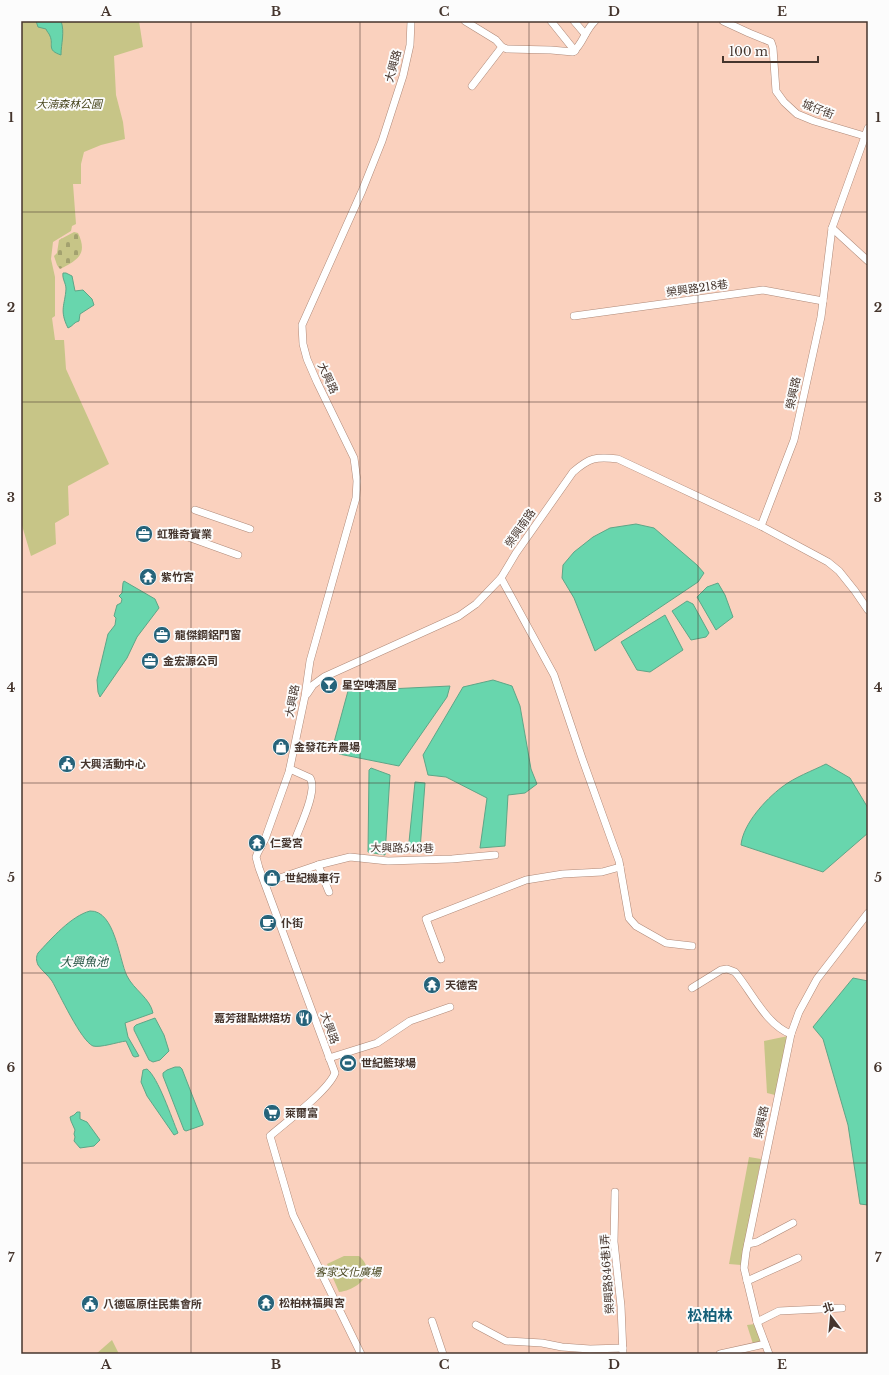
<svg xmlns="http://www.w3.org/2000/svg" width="889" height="1375" viewBox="0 0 889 1375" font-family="'Libre Baskerville','Noto Sans TC',serif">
<defs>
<pattern id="cemetery-stones" width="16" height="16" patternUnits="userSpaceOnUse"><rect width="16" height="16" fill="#c7c587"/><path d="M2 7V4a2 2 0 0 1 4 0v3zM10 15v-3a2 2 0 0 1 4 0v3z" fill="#a3a16f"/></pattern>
</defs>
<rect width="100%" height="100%" fill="#fad1be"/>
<path fill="url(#cemetery-stones)" d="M74,232L78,233C88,254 78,260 60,269L57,265L54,256L57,253L59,240Z"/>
<g fill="#c7c587">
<path d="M21,21H139L143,47L114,56L116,95L123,122L125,139L101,145L84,152L81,164V184H73L76,224L72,226L71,231L53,242L51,259L55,277V316L52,318L55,340H64L66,369L109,464L68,486L69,515L55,523L56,544L31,556L21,522Z"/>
<path d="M788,1036L775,1095L767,1093L764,1041Z"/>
<path d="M351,1054L355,1067L344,1071L341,1060L342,1058Z"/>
<path d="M749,1157L761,1159L741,1265L729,1264Z"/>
<path d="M344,1256H359C378,1272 358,1290 339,1292L327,1264Z"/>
<path d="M755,1324L762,1343L753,1344L747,1325Z"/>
<path d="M112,1340L119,1354H96Z"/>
</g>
<g fill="#68d6ad" stroke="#5ea687">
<path d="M36,21H61C65,32 61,44 61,55C46,50 54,45 50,36C49,33 47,32 46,29L38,27Z"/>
<path d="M63,273H66L72,276L75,291L83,290L92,299L94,305L80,314L79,321C74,322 73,326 68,328C59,310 65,305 66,289C66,283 62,279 63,273Z"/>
<path d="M636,524L654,528L697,565L704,573L698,582L595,651L574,598L562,578L563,565L574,552L593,537L610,528Z"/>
<path d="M124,581L155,599L159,608L137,637L127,658L100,697L98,692L97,680L108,634L115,625L116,618L114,616L117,605L121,603L122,599L119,596L122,593L123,583Z"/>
<path d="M718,583L725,595L733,617L716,630L697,597L707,587Z"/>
<path d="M687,601L693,604L709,633L706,637L691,640L672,611Z"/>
<path d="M665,615L683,650L650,672L637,670L621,642Z"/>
<path d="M493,680L512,686L520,706L531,769L537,784L525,793L508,795L505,846L480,848L487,798L446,777L428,775L423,755L463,687Z"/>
<path d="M450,686L447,697L399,766L339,754L333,746L348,691Z"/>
<path d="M826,764L850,778L868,808V833L823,872L741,845C743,824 765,800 782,787C795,777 812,771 826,764Z"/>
<path d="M371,768L390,775L385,855L368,852L369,770Z"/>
<path d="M415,782L425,783L420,850L408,852Z"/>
<path d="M90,911C115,910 119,960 127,976C134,990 150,998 153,1013L125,1023L128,1037L139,1056L135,1057L133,1056L126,1041C118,1042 100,1048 93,1046C81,1041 59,993 52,981C48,975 42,971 38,965C36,960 36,957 38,953C51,939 71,916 90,911Z"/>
<path d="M853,978L868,981V1205L860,1204L848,1125L823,1039L813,1027Z"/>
<path d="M155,1018L164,1035L169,1051L160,1060L153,1062L149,1060L134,1030V1027L136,1025Z"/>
<path d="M175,1067H180L182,1069L203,1123V1125L186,1131L184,1130L163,1076V1073L167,1070Z"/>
<path d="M147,1069C158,1077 172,1119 178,1133L174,1135L147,1096L141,1082L143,1070Z"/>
<path d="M77,1112H80V1119L87,1122L100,1140L94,1146L80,1148L74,1141L75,1137L74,1134L75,1130L71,1121L70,1117L74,1115Z"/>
</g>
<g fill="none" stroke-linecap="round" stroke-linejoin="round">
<defs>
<g id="minor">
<path d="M465,21L496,40L502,47L507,49L551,50L573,52C583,44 585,30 595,21"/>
<path d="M551,21L575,51"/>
<path d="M574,21L585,34"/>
<path d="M723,21L749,33L771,42L773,48L776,91L784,102L797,114L814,121L868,137"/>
<path d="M472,86L502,47"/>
<path d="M832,228L868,261"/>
<path d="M574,316L763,290L823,301"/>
<path d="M195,510L250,529"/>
<path d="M761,526L794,440L821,317L832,228L868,128"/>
<path d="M188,537L238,555"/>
<path d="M501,578L554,675L582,758L619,861L629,918L636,926L666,943L692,946"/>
<path d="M307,694L313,685L324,677L459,616L476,604L501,578L516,553L573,472C589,458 596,456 618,459L761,526L828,562L839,571L855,591L868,610"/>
<path d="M290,769L310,778C318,790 300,826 295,840"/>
<path d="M318,865L329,892"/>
<path d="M265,883L318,865L350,857L388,861L452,859L495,855"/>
<path d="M441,959L426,919L526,880L563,874L602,872L620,867"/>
<path d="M692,988L721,970L727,969L735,972C752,992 766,1025 791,1034"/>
<path d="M329,1058L377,1043L410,1021L450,1007"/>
<path d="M615,1192L614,1242L621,1306L623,1354"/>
<path d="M748,1244L757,1242L793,1223"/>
<path d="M747,1281L798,1258"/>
<path d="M432,1321L443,1354"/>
<path d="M757,1322L779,1311L842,1308"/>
<path d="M476,1325L506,1341L542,1343L562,1347L590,1349L623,1348"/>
<path d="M361,1354L293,1215L270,1136C286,1122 328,1091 335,1073L259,868L256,857L258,852L265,839L289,772L305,696L310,661L356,498L357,481L354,458L317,382L307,359L303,344L302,325L362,191L382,141L403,76L410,45L411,21"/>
<path d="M720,1354L765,1344"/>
<path d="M769,1354L757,1322L744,1268L746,1252L791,1034L799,1012L817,979L868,913"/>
</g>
</defs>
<use href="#minor" stroke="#af8978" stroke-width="8"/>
<use href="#minor" stroke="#fff" stroke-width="7"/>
</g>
<path fill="none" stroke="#45352d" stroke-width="1" stroke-opacity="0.55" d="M191,21V1354M360,21V1354M529,21V1354M698,21V1354M21,212H868M21,402H868M21,592H868M21,783H868M21,973H868M21,1163H868"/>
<defs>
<symbol id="office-disc" viewBox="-11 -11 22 22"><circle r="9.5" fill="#26637a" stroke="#fcfcfc"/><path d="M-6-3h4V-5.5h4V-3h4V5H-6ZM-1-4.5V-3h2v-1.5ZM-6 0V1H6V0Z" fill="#fff"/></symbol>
<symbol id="temple-disc" viewBox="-11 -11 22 22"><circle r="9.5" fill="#26637a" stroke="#fcfcfc"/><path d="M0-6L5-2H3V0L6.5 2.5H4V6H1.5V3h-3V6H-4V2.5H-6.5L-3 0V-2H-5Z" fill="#fff"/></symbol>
<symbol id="bar-disc" viewBox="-11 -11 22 22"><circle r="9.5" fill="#26637a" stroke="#fcfcfc"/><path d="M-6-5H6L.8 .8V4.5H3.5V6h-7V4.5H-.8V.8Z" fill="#fff"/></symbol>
<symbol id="shop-disc" viewBox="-11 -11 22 22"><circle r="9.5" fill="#26637a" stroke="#fcfcfc"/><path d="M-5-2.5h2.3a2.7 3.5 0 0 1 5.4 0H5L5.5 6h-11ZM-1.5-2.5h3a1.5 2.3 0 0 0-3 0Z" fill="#fff"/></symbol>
<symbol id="civic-disc" viewBox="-11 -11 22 22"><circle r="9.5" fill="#26637a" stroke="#fcfcfc"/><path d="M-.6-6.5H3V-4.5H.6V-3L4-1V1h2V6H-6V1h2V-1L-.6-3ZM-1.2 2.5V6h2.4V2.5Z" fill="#fff"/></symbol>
<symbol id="cafe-disc" viewBox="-11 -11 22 22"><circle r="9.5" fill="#26637a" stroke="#fcfcfc"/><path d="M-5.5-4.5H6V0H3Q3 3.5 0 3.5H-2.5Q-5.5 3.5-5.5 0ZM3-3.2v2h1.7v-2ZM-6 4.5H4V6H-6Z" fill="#fff"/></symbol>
<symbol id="restaurant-disc" viewBox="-11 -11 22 22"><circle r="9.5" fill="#26637a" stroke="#fcfcfc"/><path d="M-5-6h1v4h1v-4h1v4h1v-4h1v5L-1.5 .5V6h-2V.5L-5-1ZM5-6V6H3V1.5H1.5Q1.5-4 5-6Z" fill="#fff"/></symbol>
<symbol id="stadium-disc" viewBox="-11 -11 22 22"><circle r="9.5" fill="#26637a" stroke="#fcfcfc"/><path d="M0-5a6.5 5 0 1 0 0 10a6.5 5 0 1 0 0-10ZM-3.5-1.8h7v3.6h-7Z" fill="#fff"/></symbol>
<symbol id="supermarket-disc" viewBox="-11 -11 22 22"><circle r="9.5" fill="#26637a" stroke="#fcfcfc"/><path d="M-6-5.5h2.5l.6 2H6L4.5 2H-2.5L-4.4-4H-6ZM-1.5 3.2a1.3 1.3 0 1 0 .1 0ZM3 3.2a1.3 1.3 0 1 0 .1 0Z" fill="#fff"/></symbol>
</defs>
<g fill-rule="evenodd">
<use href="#office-disc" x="134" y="524" width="20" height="20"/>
<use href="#temple-disc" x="138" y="567" width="20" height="20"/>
<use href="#office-disc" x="152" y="625" width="20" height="20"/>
<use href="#office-disc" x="140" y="651" width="20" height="20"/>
<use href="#bar-disc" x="319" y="675" width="20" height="20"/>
<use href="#shop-disc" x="271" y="737" width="20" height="20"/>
<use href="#civic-disc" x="57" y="754" width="20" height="20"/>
<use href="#temple-disc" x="247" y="833" width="20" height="20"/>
<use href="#shop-disc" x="262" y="868" width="20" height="20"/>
<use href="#cafe-disc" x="258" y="913" width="20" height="20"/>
<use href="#temple-disc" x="422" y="975" width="20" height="20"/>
<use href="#restaurant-disc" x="294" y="1008" width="20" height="20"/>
<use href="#stadium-disc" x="338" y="1053" width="20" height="20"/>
<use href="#supermarket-disc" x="262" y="1103" width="20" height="20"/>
<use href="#temple-disc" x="256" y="1293" width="20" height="20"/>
<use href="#civic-disc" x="80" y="1294" width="20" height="20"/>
</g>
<g text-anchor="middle" stroke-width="4" stroke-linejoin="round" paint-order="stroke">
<g font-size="11" fill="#45352d" stroke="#fcfcfc">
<text transform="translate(393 66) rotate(-75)" y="4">大興路</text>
<text transform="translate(818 109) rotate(21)" y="4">城仔街</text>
<text transform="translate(697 288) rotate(-8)" y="4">榮興路218巷</text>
<text transform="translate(328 378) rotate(65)" y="4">大興路</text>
<text transform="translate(793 393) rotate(-78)" y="4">榮興路</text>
<text transform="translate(520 528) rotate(-55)" y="4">榮興南路</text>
<text transform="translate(292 701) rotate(-79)" y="4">大興路</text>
<text transform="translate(402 848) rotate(1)" y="4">大興路543巷</text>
<text transform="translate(330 1028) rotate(70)" y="4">大興路</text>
<text transform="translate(761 1122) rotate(-78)" y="4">榮興路</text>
<text transform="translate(607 1274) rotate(-94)" y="4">榮興路846巷1弄</text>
</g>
<g font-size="11" font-style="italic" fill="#49471f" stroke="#fcfcfc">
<text x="69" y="108">大湳森林公園</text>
<text x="348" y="1276">客家文化廣場</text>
</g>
<g font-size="11" font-weight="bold" fill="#45352d" stroke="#fcfcfc" text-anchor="start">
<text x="157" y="538">虹雅奇實業</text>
<text x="161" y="581">紫竹宮</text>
<text x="175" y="639">龍傑鋼鋁門窗</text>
<text x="163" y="665">金宏源公司</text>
<text x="342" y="689">星空啤酒屋</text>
<text x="294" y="751">金發花卉農場</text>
<text x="80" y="768">大興活動中心</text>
<text x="270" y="847">仁愛宮</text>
<text x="285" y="882">世紀機車行</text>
<text x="281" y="927">仆街</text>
<text x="445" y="989">天德宮</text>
<text x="291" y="1022" text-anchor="end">嘉芳甜點烘焙坊</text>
<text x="361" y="1067">世紀籃球場</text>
<text x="285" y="1117">萊爾富</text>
<text x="279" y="1307">松柏林福興宮</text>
<text x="103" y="1308">八德區原住民集會所</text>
</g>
<g font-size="12" font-style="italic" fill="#235140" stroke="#fcfcfc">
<text x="84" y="966">大興魚池</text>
</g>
<g font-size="15" font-weight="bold" fill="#145f78" stroke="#fcfcfc">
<text x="710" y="1321">松柏林</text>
</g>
</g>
<rect width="889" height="1375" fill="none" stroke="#fcfcfc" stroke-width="44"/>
<g transform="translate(831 1317) rotate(344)" stroke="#fcfcfc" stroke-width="3" paint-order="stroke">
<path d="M0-3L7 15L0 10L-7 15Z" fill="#45352d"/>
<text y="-6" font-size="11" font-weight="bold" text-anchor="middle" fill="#45352d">北</text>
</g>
<path d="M723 56v6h95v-6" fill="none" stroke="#45352d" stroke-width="2"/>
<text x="729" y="56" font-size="12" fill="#45352d" stroke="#fcfcfc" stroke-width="3" paint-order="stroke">100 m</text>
<rect x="22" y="22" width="845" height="1331" fill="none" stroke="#45352d" stroke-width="1.5"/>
<g font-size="13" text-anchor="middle" font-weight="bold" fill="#45352d">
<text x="106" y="16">A</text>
<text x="276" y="16">B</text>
<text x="444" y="16">C</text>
<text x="614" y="16">D</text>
<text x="782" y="16">E</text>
<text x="11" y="122">1</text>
<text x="878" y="122">1</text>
<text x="11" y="312">2</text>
<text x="878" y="312">2</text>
<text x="11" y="502">3</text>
<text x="878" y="502">3</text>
<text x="11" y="692">4</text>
<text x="878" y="692">4</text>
<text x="11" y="882">5</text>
<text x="878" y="882">5</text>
<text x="11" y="1072">6</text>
<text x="878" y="1072">6</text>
<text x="11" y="1262">7</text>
<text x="878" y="1262">7</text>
<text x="106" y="1369">A</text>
<text x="276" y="1369">B</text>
<text x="444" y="1369">C</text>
<text x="614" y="1369">D</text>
<text x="782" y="1369">E</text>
</g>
</svg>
